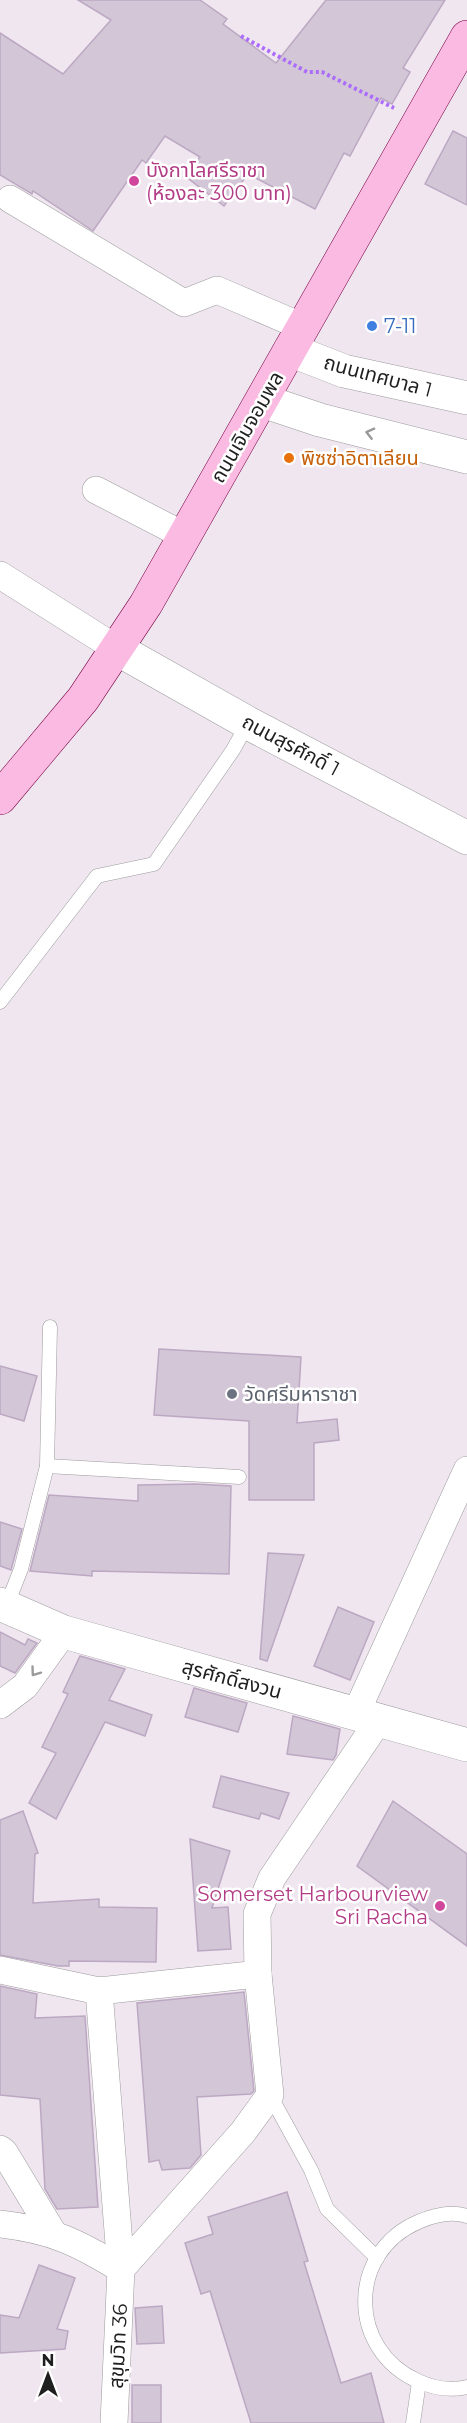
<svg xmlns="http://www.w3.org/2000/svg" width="467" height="2423" viewBox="0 0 467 2423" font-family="Montserrat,'Noto Sans Thai',sans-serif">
<rect width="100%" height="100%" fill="#f0e6f0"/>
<g fill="#d3c6d7" stroke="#bca8c2" stroke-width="1.5">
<path d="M78,0H200L227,19L223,24L276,63L326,0H445L403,68L410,72L392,104L381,98L350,156L344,153L315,209L248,174L224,206L185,176L200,157L165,136L146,163L142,160L93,231L33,191L32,194L0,175V33L63,74L111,20Z"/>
<path d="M453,131L467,138V205L425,184Z"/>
<path d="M159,1349L301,1357L297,1423L337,1419L339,1440L314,1443V1500H249V1421L154,1415Z"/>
<path d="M0,1366L37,1376L24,1421L0,1414Z"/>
<path d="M196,1484L231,1486L229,1574L92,1571V1576L30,1571L49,1495L138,1501V1485Z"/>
<path d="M0,1522L22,1529L11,1570L0,1566Z"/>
<path d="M268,1553L304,1555L267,1661L260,1659Z"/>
<path d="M338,1607L374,1622L350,1680L314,1666Z"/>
<path d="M0,1632L25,1645L28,1639L37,1643L15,1673L0,1666Z"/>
<path d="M80,1656L125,1669L109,1700L152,1715L145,1736L105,1722L56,1819L29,1803L56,1753L42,1747L68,1694L63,1692Z"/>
<path d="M194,1688L247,1703L238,1732L185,1717Z"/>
<path d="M293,1716L340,1729L336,1755L333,1760L287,1754Z"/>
<path d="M221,1776L289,1793L279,1819L261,1813L259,1819L213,1807Z"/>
<path d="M393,1801L467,1854V1946L357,1866Z"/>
<path d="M23,1811L38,1853L35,1854L33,1903L99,1899V1907L157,1908L156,1962L69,1961V1966H58L0,1955V1820Z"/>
<path d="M190,1839L230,1851L212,1908L228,1907L231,1949L198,1951Z"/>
<path d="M0,1986L37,1994L35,2018L85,2016L98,2207L57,2209L45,2189L40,2099L0,2095Z"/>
<path d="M244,1992L254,2091L251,2094L197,2097L201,2155L190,2168L162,2170L159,2160L149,2162L137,2003Z"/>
<path d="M287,2192L308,2261L304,2262L341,2383L371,2373L384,2423H251L210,2291L201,2294L185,2243L213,2234L208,2217Z"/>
<path d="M39,2265L75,2278L57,2329L68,2331L65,2349L0,2353V2315L19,2318Z"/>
<path d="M162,2306L164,2343L137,2344L135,2308Z"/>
<rect x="132" y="2385" width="29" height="38"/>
</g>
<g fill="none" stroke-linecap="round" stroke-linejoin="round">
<defs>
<g id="service">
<path d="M0,1002L97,876L154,864L233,750L248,723"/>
<path d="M47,1466L239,1477"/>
<path d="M6,1607L21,1569L47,1466L50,1327"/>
<path d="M270,2095L311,2170L327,2209L377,2258"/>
<path d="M467,2216C451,2211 432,2216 418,2222C347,2253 348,2350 418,2381C433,2388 450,2391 467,2387"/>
<path d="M413,2423L419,2382"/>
</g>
<g id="minor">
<path d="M10,199L184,303L217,290L303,327"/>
<path d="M96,490L185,536"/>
<path d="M0,575L117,649"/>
<path d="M0,1705L25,1686L64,1632"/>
<path d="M356,1713L467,1470"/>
<path d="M0,1970L99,1991L258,1974"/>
<path d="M99,1991L121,2269L114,2423"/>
<path d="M0,2149L4,2152L53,2233"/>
<path d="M0,2224C52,2230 77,2242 121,2269"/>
<path d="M121,2269L243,2132L270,2095L258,1974L257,1914L272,1878L379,1720"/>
</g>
<g id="tertiary">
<path d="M290,350L344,371L467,398"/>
<path d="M263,401L320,420L467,457"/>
<path d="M117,649L248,723L467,838"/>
<path d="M0,1604L64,1632L467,1745"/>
</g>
<path id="secondary" d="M0,798L83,699L146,604L467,37"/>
</defs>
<use href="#service" stroke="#9c9c9c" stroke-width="15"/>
<use href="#minor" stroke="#9c9c9c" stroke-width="28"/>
<use href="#tertiary" stroke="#9c9c9c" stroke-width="34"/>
<use href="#secondary" stroke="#790444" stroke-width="34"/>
<path stroke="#ac6cfb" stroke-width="4" stroke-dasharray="3 3" stroke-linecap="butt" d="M241,36L307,72H322L394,108"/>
<use href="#service" stroke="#fff" stroke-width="14"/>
<use href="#minor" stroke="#fff" stroke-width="27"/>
<use href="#tertiary" stroke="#fff" stroke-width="33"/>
<use href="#secondary" stroke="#fabae1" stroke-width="33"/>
</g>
<defs><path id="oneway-chevron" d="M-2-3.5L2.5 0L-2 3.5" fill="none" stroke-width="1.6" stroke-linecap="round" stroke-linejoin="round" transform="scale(1.5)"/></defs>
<g stroke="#9a9a9a">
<use href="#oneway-chevron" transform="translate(370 433) rotate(-166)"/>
<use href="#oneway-chevron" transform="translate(35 1672) rotate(126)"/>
</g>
<g fill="#d1479c" stroke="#fff" stroke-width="2">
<circle cx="134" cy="181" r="6"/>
<circle cx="440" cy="1906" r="6"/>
</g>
<circle fill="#3f7fe0" stroke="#fff" stroke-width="2" cx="372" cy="326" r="6"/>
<circle fill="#e8710a" stroke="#fff" stroke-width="2" cx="289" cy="458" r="6"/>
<circle fill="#6b7280" stroke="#fff" stroke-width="2" cx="232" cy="1394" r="6"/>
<g text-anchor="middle" stroke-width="5" stroke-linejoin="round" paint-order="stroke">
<g font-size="20" fill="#b23c85" stroke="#fff" text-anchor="start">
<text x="146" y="177">บังกาโลศรีราชา<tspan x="146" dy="23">(ห้องละ 300 บาท)</tspan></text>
<text x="428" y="1901" text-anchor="end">Somerset Harbourview<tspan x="428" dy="23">Sri Racha</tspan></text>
</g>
<g font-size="20" fill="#366cbe" stroke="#fff" text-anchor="start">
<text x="384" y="333">7-11</text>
</g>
<g font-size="20" fill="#1f1f1f" stroke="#fff">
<text transform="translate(378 376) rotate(15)" y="7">ถนนเทศบาล 1</text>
<text transform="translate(247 427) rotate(-60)" y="7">ถนนเจิมจอมพล</text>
<text transform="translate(291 745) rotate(28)" y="7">ถนนสุรศักดิ์ 1</text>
<text transform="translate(232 1679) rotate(15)" y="7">สุรศักดิ์สงวน</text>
<text transform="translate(118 2346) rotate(-87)" y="7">สุขุมวิท 36</text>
</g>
<g font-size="20" fill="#c56008" stroke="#fff" text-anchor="start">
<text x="301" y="465">พิซซ่าอิตาเลียน</text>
</g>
<g font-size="20" fill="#5b616d" stroke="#fff" text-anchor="start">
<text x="244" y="1401">วัดศรีมหาราชา</text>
</g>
</g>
<g transform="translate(48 2375)" stroke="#ffffff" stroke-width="4.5" paint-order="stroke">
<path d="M0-4.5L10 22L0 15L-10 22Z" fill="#1f1f1f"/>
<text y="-9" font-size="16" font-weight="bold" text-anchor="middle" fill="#1f1f1f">N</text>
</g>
</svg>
